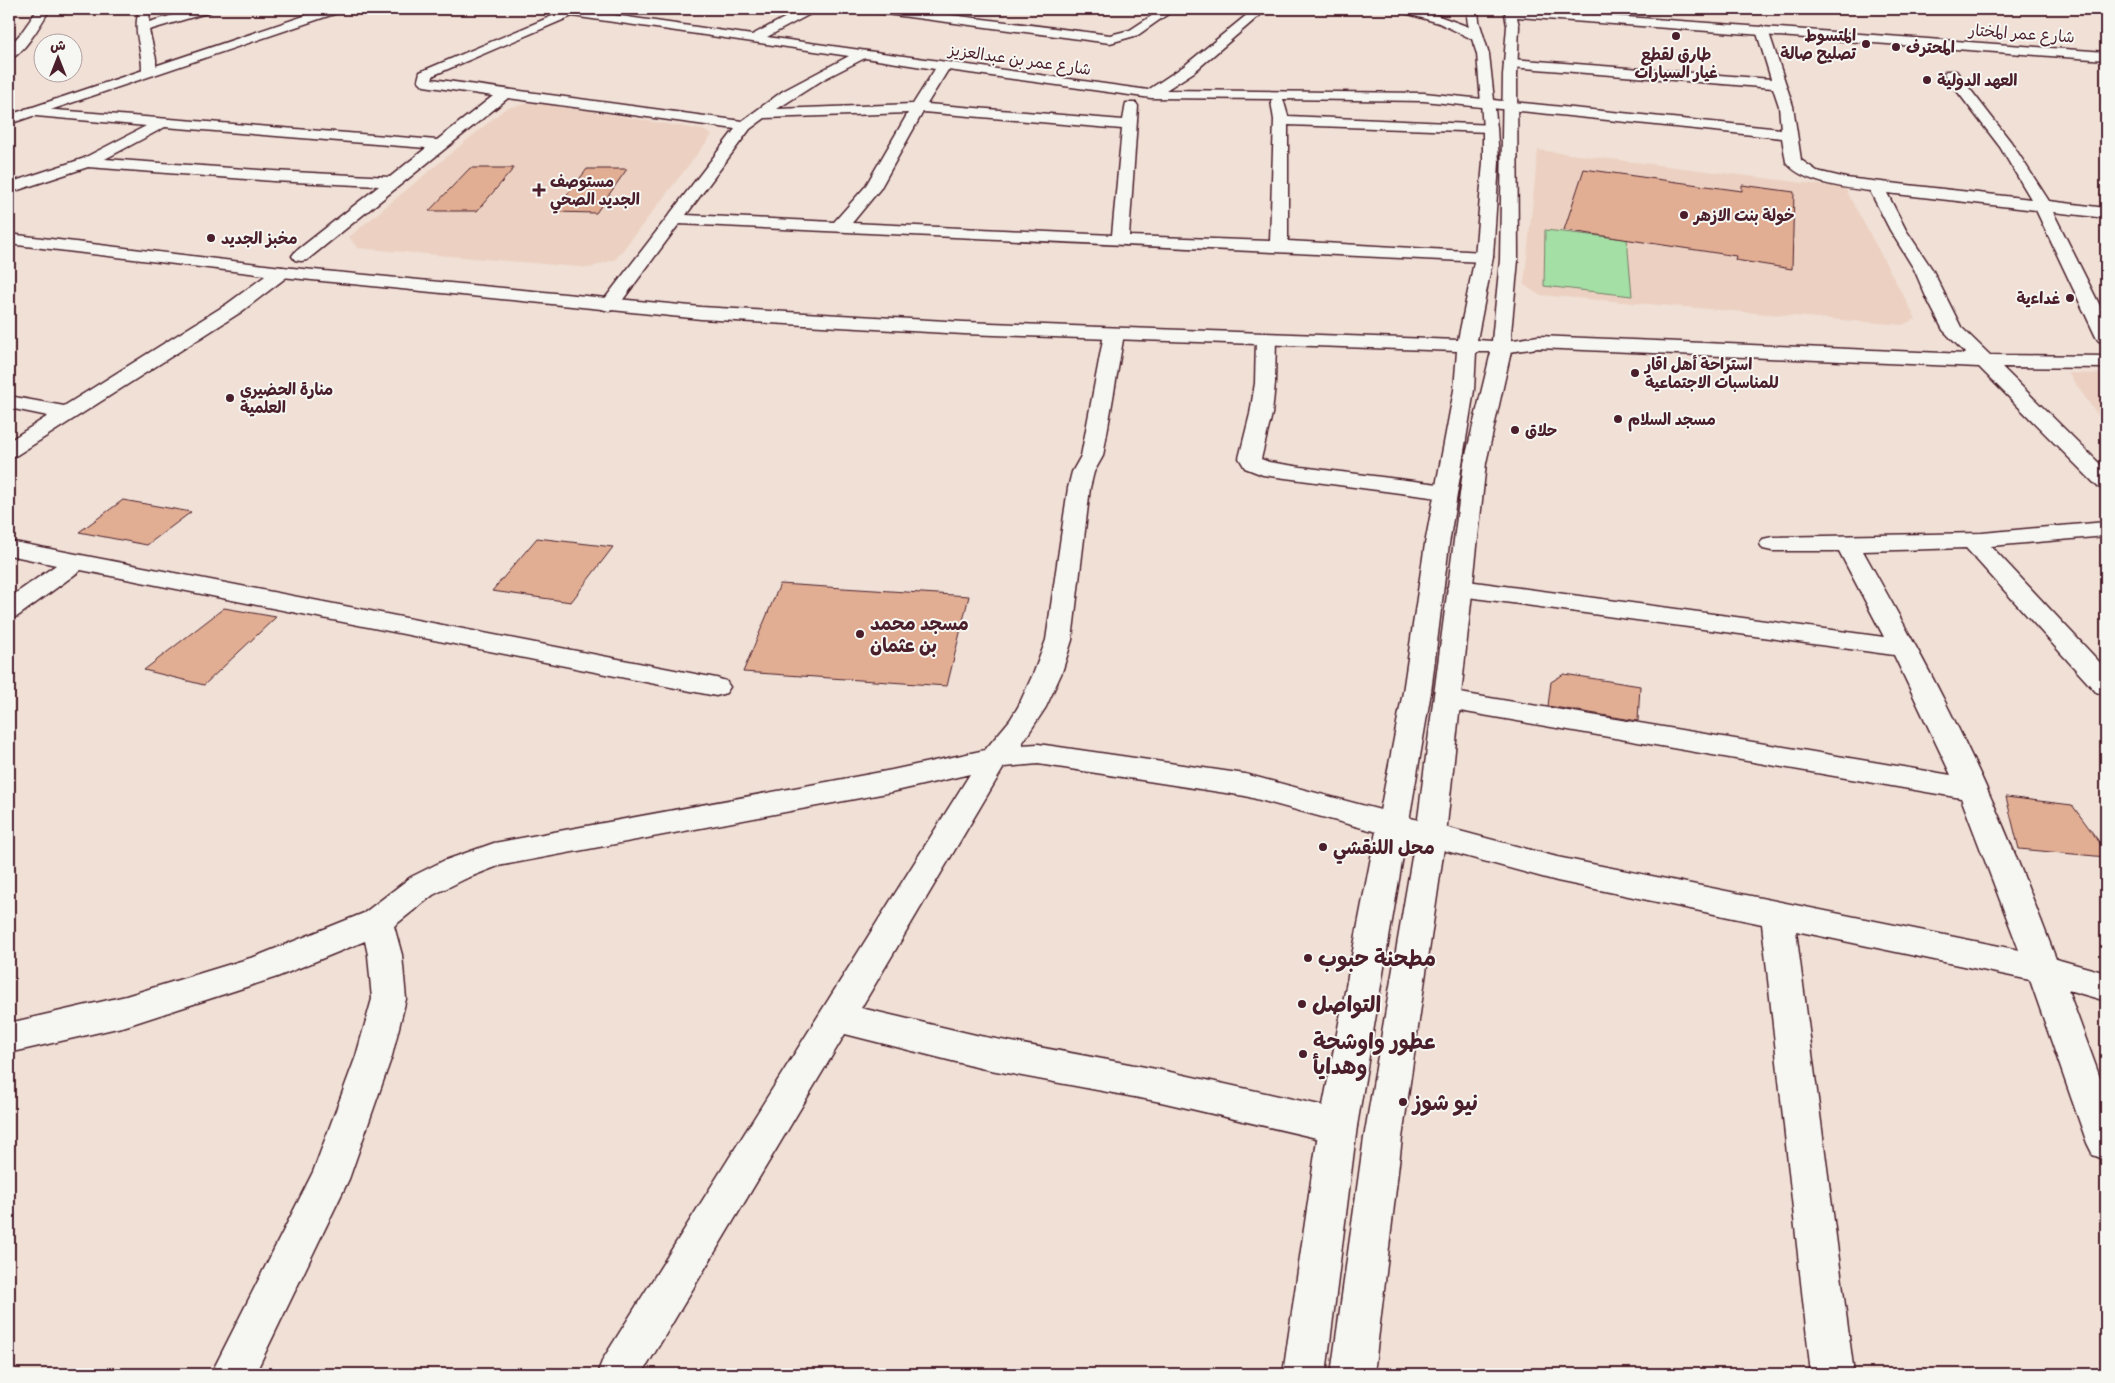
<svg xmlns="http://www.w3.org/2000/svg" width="2115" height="1383" viewBox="0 0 2115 1383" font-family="'Patrick Hand','Playpen Sans Arabic',sans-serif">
<rect width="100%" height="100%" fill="#f0e0d6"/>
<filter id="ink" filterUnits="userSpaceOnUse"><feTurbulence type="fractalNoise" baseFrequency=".02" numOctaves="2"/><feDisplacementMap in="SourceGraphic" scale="10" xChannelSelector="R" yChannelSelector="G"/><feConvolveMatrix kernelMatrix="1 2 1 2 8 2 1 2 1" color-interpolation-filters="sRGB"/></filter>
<g filter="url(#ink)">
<g fill="#ecd1c2">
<path d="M536,102L703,130L712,135L616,259L590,268L357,248L349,237L506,108Z"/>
<path d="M1538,150L1845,188L1916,319L1902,325L1539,295L1524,285Z"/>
<path d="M2068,373L2106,374V427Z"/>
</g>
<path fill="#a4dfa5" stroke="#777f68" d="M1545,230L1627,239L1632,296L1544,286Z"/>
<g fill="#e1ae94" stroke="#4a1f2b">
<path d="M470,168H514L477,211H429Z"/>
<path d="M587,169H627L596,213L554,212Z"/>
<path d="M1584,169L1742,191V185L1794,192L1792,269L1735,260L1736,256L1564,230Z"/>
<path d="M123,500L191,512L147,545L79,532Z"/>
<path d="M537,538L613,547L571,602L492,591Z"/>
<path d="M780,584L969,596L947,686L743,672Z"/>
<path d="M224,608L276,617L204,685L144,670Z"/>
<path d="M1564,674L1640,686L1638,721L1548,706L1551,682Z"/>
<path d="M2006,797L2072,805L2106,851V857L2019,849Z"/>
</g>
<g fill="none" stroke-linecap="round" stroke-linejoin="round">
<defs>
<g id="minor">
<path d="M38,9H50C42,22 23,56 9,59V47L21,33Z"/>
<path d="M140,9H148L150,11L149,22L194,9H212L210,12L149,30L156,59V71L149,75L142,71C143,51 131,28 140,9Z"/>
<path d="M543,9H572L752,35L801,9H816L814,12L767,37L1148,90L1184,66L1254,9H1267L1194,72L1166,90L1424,93L1781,129L1779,106L1773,88L1511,67L1504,63L1511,59L1771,79L1756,30L1762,26L1768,30L1793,106L1801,160L1817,171L1846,178L2031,199L2000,147L1944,74L1946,71H1956L2011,142L2049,201L2106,208V218L2053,212L2106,318V343L2099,341L2096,337L2036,210L1887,193L1906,230L1932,269L1961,327L1990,355L2106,356V368L2002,367L2106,470V489L2098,487L1979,367L1538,348L1502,353L1495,351L1492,347L1495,343L1538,336L1966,354L1943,330L1927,299L1914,269L1890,230L1870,191C1846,188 1801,183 1786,162L1782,138L1424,101L1283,99L1288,116L1495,125L1497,128L1495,131L1490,132L1288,125V241L1484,252L1490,253L1493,257L1490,261L1484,262L679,224L616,309L609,311L602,309L600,305L735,129L508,98L307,260L301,261L295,260L292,256L295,252L379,186L273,181L88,167L9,193V183L82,159L146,126L25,115L23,112L25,109L30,108L437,140L493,96L424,86L418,80L420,72L557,14L545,12ZM572,16L849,56L783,91L742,121L432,79L434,75ZM865,58L935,69L913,104L777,109L824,79ZM948,70L1151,98L1273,99L1271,101L1274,120L1270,241L1129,236L1138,106L1136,103H1126L1123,120L927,104ZM923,112L1122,129L1112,235L852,223L880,189ZM908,113L865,187L834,222L686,215L750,129L765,118ZM165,127L426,148L390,177L273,171L105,159Z"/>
<path d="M872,9H904L1110,35L1130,30L1162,9H1175L1138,35L1110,43L878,13Z"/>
<path d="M282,267L288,268L291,272L288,276L241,312L17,455L9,457V441L48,416L9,408V396L64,406L227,304L276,268Z"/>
<path d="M1114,328L1121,330L1124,334L1103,456L1094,472L1090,488L1072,640L1062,672L1046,707L1021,745L1038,744L1245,774L1557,857L2019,950L1961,798L1448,709L1438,707L1434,700L1438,693L1448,691L1951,775L1894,655L1460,596L1451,593L1447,588L1451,583L1460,580L1884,637L1839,551H1772L1763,549L1760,544L1763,539L1772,537L1982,533L2106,522V536L1991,546L2106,669V695L2096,692L1966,548L1863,551C1901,619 1940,688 1973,759C2004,824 2030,891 2056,959L2106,973V1001L2068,990L2106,1094V1160L2093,1155L2087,1143L2030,980L1796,931L1854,1374H1811L1762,924L1557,881L1245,796L1038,764L1004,767L861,1008L980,1036L1161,1070L1338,1109L1351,1114L1357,1126L1351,1138L1338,1143L1161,1102L980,1068L845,1034L642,1374H597L603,1359L970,774L892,792L498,866L465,879L433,895L394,926L402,955L406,999L392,1056L349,1179L255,1374H211L313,1172L356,1056L372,999L368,955L365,941L277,977L126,1026L9,1053V1023L126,996L257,956L364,913L411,877L443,861L494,843L892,770L985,750L1010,720L1018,707L1034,672L1046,640L1068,488L1072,472L1081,456L1104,334L1107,330Z"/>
<path d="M1266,333L1273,335L1276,339L1275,383L1272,414L1261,459L1269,462L1301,467L1446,485L1454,487L1457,492L1454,497L1446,499L1263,475L1245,468L1239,458L1250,414L1255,383L1256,339L1259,335Z"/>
<path d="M9,541L716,678L726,681L730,687L726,693L716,696L81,570L18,616L9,618V598L56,565L9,555Z"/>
</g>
<g id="major">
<path d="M325,9H342L340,12L9,124V115Z"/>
<path d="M1400,9H1420L1469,27C1467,21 1466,14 1470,9H1478L1479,21L1489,54L1497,128L1499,162L1493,257L1477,340L1492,341L1500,260L1503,75L1507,26L1505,14L1507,11L1517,9L2106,52V60L1517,17L1519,26L1517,75L1518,260L1511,333L1512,347L1486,463L1446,834L1402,1138L1374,1374H1331L1364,1138L1416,834L1464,463L1491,352H1476L1474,390L1449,544L1431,692L1357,1126L1326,1374H1283L1319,1126L1403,692L1425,544L1454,390L1457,351L964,334L701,319L282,277L9,244V234L282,267L701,307L964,322L1458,340L1475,257L1483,162V128L1477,54L1472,39L1439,23L1402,12Z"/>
</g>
</defs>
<use href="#minor" stroke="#4a1f2b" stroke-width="3"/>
<use href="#major" stroke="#4a1f2b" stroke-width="3"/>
<use href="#minor" fill="#f6f6f2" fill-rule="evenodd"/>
<use href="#major" fill="#f6f6f2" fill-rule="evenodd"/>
</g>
</g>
<g fill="#4a1f2b" stroke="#f6f6f2" stroke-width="2">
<circle cx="1676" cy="36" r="5"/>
<circle cx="1866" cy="44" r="5"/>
<circle cx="1896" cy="47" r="5"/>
<circle cx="1927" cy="80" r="5"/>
<path d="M536.5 182.5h5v5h5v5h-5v5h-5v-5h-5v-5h5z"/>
<circle cx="1684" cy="215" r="5"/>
<circle cx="211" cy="238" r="5"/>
<circle cx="2070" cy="298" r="5"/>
<circle cx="1635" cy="373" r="5"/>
<circle cx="230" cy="398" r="5"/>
<circle cx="1618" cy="419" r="5"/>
<circle cx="1515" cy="430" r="5"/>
<circle cx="860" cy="634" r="5"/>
<circle cx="1323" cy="847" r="5"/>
<circle cx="1308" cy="958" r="5"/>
<circle cx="1302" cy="1004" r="5"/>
<circle cx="1303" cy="1054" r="5"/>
<circle cx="1403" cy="1102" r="5"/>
</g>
<g text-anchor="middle" stroke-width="4" stroke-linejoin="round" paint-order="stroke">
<g font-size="16" fill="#4a1f2b" stroke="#f6f6f2">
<text transform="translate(2022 33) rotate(4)" y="6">شارع عمر المختار</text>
<text transform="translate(1020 59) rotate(8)" y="6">شارع عمر بن عبدالعزيز</text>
</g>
<g font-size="16" font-weight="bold" fill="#4a1f2b" stroke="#f6f6f2" text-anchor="start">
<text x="1856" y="41" text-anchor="end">المتسوط<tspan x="1856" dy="18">تصليح صالة</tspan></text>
<text x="1906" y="53">المحترف</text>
<text x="1676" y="60" text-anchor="middle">طارق لقطع<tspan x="1676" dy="18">غيار السيارات</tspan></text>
<text x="1937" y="86">العهد الدولية</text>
<text x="550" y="187">مستوصف<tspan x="550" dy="18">الجديد الصحي</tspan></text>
<text x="1694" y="221">خولة بنت الازهر</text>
<text x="221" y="244">مخبز الجديد</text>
<text x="2060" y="304" text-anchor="end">غداءية</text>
<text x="1645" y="370">استراحة أهل اقار<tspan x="1645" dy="18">للمناسبات الاجتماعية</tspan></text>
<text x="240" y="395">منارة الحضيري<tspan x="240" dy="18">العلمية</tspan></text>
<text x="1628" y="425">مسجد السلام</text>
<text x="1525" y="436">حلاق</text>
</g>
<g font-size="19" font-weight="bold" fill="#4a1f2b" stroke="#f6f6f2" text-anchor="start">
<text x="870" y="630">مسجد محمد<tspan x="870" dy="22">بن عثمان</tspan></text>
<text x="1333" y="854">محل اللنقشي</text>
</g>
<g font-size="22" font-weight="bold" fill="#4a1f2b" stroke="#f6f6f2" text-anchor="start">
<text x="1318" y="966">مطحنة حبوب</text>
<text x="1312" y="1012">التواصل</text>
<text x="1313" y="1049">عطور واوشحة<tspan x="1313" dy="25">وهدايأ</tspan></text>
<text x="1413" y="1110">نيو شوز</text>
</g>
</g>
<rect width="2115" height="1383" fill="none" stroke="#f6f6f2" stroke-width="30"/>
<rect x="15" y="15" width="2085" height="1353" fill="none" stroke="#4a1f2b" stroke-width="2" filter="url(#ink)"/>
<g transform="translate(58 58)"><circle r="24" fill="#f6f6f2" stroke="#b1a0a2"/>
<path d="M0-4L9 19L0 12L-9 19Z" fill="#4a1f2b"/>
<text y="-8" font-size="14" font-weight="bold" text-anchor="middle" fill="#4a1f2b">ش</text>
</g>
</svg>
